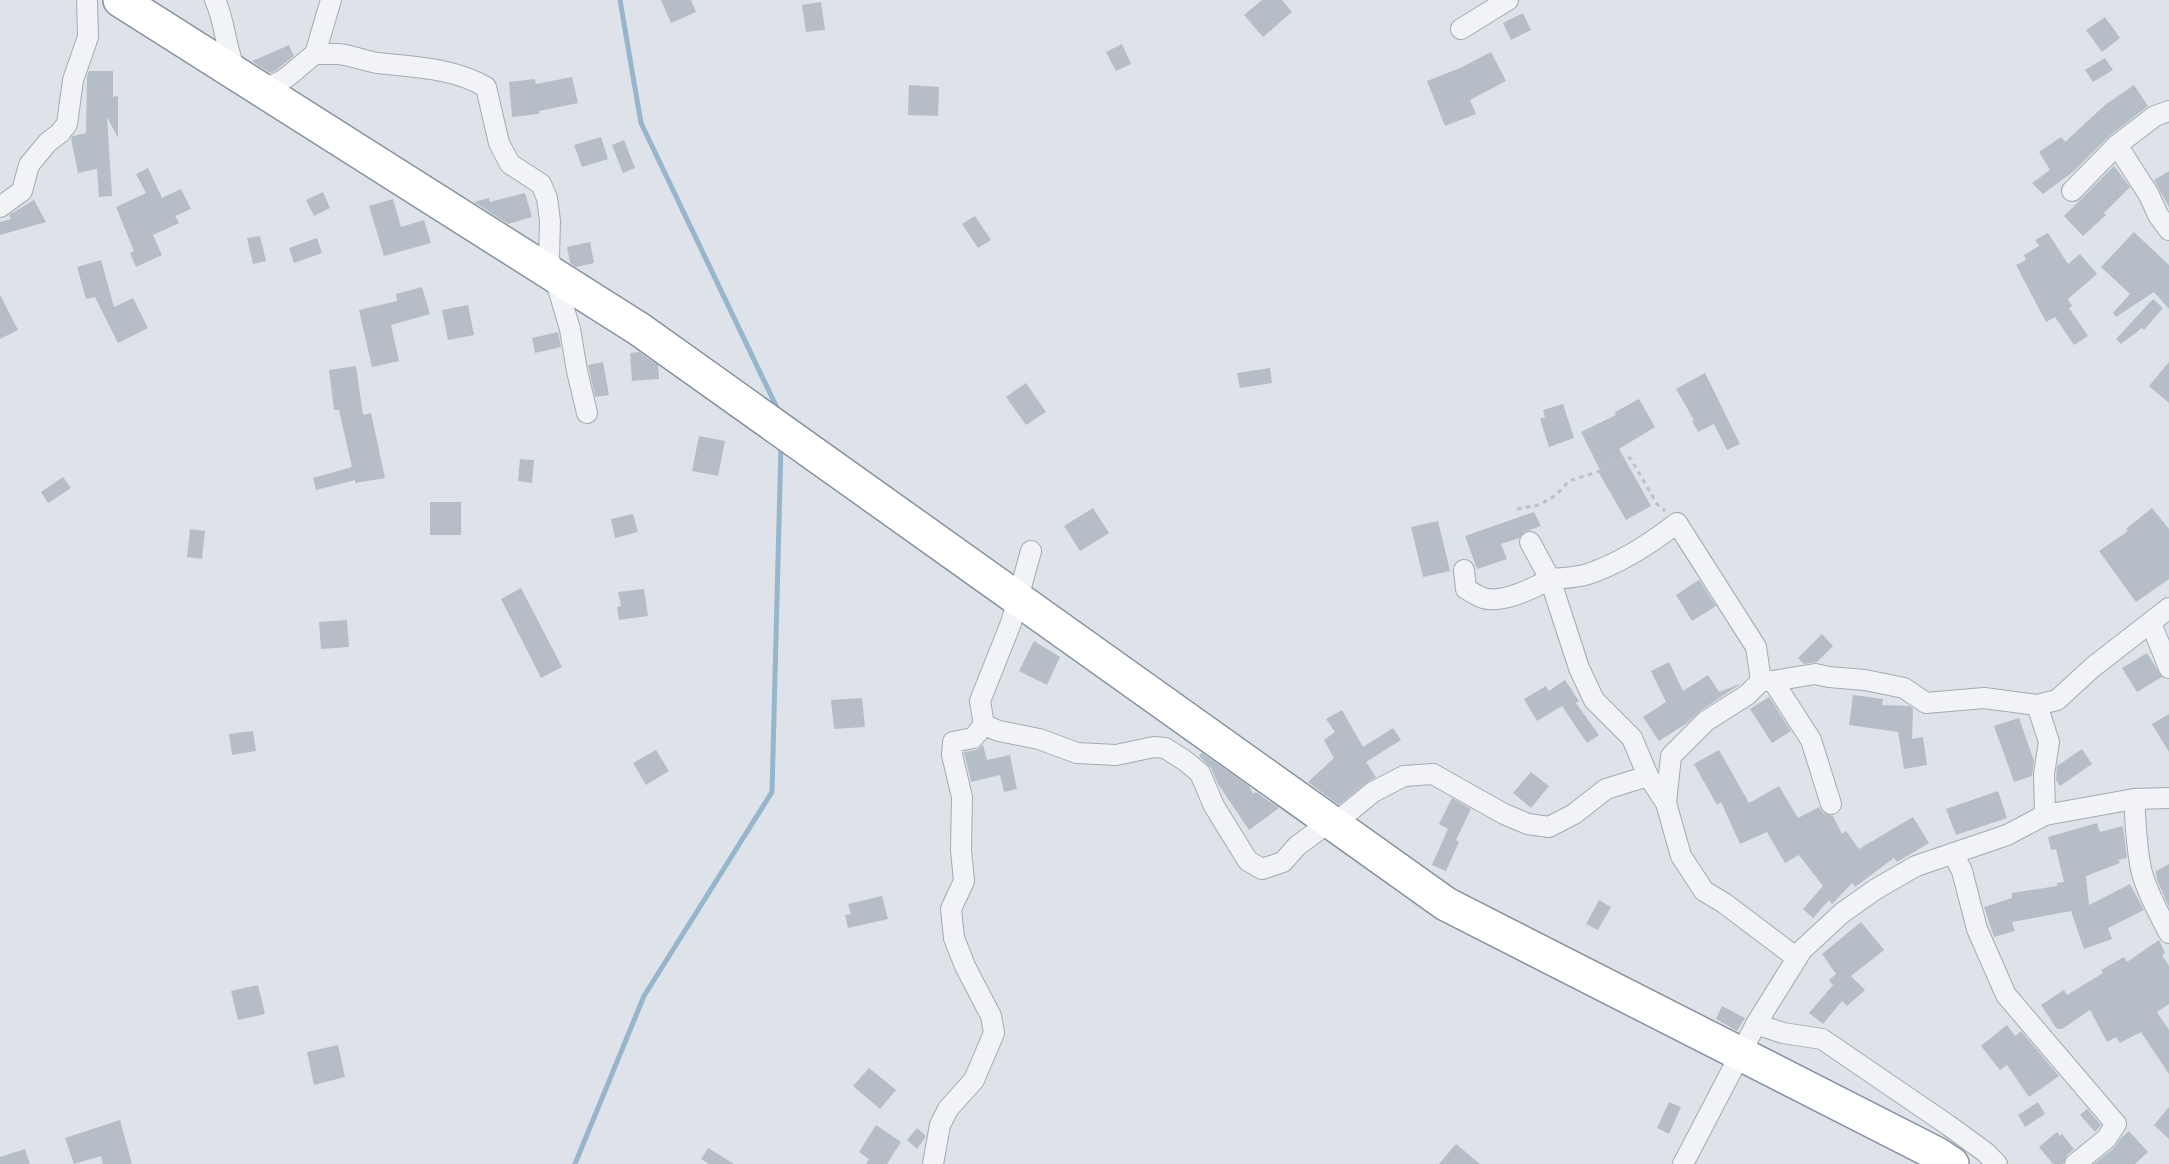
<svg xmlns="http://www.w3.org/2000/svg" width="2169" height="1164" viewBox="0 0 2169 1164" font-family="Signika,sans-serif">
<rect width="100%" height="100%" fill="#dee3e9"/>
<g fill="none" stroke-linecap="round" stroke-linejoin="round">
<g stroke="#97b5cb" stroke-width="5">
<path d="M620,0L641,123L779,412"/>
<path d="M575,1164L644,996L772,792L781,445"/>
</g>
</g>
<g fill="#b5bdc6">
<path d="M661,0H691L696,12L671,23Z"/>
<path d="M1262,0H1282L1292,12L1263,37L1244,15Z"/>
<path d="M821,2L825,30L806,32L802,5Z"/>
<path d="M1523,13L1531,30L1511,40L1503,23Z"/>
<path d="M2105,17L2120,38L2102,52L2086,30Z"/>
<path d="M1122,44L1131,64L1116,71L1106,52Z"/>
<path d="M289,45L294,56L275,71L270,73L253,62L252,61Z"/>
<path d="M1491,52L1506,81L1470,100L1476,114L1445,126L1427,81L1460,68Z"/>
<path d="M2105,58L2113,70L2093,82L2085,70Z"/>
<path d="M89,71H113V97L118,96V138L107,117L112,196L99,197L97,169L78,173L71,139L73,136L86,133L87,77Z"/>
<path d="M572,77L578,103L539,111V114L512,117L509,82L535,79L536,84Z"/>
<path d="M909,85L939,87L938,116L908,115Z"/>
<path d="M2134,85L2148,106L2108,137L2074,171L2043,194L2032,183L2050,170L2039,152L2061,137L2065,142L2105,105Z"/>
<path d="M601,137L608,159L582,167L574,145Z"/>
<path d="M624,140L635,168L623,173L612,145Z"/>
<path d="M2114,166L2130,187L2104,213L2106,215L2083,236L2064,216Z"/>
<path d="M148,168L162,198L181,189L191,209L175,216L179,223L153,235L162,255L136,267L130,253L134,251L116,207L146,193L136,174Z"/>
<path d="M2169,171V207L2154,180Z"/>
<path d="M323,192L330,208L314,216L306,200Z"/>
<path d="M525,193L532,217L508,224L474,202L489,198L490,202Z"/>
<path d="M393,199L401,227L424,220L431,243L384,256L369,206Z"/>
<path d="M34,200L46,222L0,235V222L11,219L9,215Z"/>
<path d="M975,216L991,240L978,248L962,224Z"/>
<path d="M2134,232L2169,265V309L2154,292L2116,317L2113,313L2130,294L2101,267Z"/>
<path d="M2048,233L2068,264L2080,254L2097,274L2068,299L2072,306L2069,308L2088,336L2074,345L2055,317L2046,322L2016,265L2026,260L2024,255L2039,246L2035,240Z"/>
<path d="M260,236L266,261L253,264L247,238Z"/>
<path d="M317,238L322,253L294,263L289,248Z"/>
<path d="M590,242L594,263L576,267L570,263L567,247Z"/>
<path d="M101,260L114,307L133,298L148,328L118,343L95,297L86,299L77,267Z"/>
<path d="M422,287L430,314L391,325L399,361L372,367L359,310L397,301L396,294Z"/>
<path d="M0,295L18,330L0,339Z"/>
<path d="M2153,299L2163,308L2144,330L2142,328L2121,344L2116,339Z"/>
<path d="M468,305L474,335L448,340L442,310Z"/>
<path d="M558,332L561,347L535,353L532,338Z"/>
<path d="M639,352L658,365L659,379L632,381L630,353Z"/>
<path d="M603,362L609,395L595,397L588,365Z"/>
<path d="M2169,362V403L2149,386Z"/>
<path d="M356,366L363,415L371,413L385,478L355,483V480L316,490L313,478L352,467L339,410H334L329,370Z"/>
<path d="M1270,368L1272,383L1240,388L1237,373Z"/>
<path d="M1705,373L1740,444L1727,450L1714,424L1698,432L1692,421L1694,420L1676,389Z"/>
<path d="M1026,383L1046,412L1026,425L1006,397Z"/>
<path d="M1639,399L1655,427L1619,449L1651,506L1626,520L1599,473L1601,472L1581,432L1616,415L1615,412Z"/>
<path d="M1563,404L1574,438L1549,447L1540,419L1545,417L1543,410Z"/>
<path d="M699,436L725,441L718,476L692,471Z"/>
<path d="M520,459L534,460L532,483L518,481Z"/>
<path d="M63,477L71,488L48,503L41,492Z"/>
<rect x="430" y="502" width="31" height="33"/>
<path d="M1093,508L1109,533L1080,551L1064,526Z"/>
<path d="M2152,508L2169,529V579L2136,602L2099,551L2128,531L2126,529Z"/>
<path d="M1534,512L1541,526L1524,532L1519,538L1501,544L1507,559L1477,569L1465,536Z"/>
<path d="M633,514L638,532L615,538L611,519Z"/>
<path d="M1438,521L1450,571L1423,577L1411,527Z"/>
<path d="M190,529L205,531L202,559L187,557Z"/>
<path d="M1699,580L1716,606L1692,621L1676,595Z"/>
<path d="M521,588L562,667L541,678L501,599Z"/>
<path d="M644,589L648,616L619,620L617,607L621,606L618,592Z"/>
<path d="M347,620L349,647L321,649L319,622Z"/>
<path d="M1822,634L1833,646L1817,662L1804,664L1798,658Z"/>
<path d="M1034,641L1060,657L1047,685L1019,671Z"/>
<path d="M2147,653L2162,677L2137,692L2122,668Z"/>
<path d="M1669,662L1683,691L1708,675L1719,692L1742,683L1700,711L1687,723L1659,741L1643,717L1666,702L1651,671Z"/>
<path d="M1565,680L1579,701L1576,703L1599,735L1587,743L1562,706L1537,721L1524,699L1546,686L1549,691Z"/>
<path d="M1853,695L1883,699L1882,705L1910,706L1913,709L1912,739L1923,737L1927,765L1904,769L1898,732L1849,725Z"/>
<path d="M1769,697L1791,731L1772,743L1750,709Z"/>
<path d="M862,698L865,727L834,729L831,700Z"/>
<path d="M1342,710L1363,747L1393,728L1401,740L1366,762L1376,777L1366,783L1339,805L1308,782L1334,758L1324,740L1335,732L1326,719Z"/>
<path d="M2169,714V752L2152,724Z"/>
<path d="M2019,718L2034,761L2032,776L2014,782L1994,726Z"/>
<path d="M253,731L256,751L232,755L229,734Z"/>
<path d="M983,745L987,760L1010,755L1017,789L1004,792L1000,775L971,782L964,752L976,750Z"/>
<path d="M2082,749L2092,764L2060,786L2056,780L2057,766Z"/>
<path d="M656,750L669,771L646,785L633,763Z"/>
<path d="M1719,750L1749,803L1779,786L1798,818L1819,807L1823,813L1833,816L1842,834L1846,831L1859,849L1913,817L1929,843L1897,862L1894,858L1855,887L1852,883L1832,904L1829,900L1813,918L1803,909L1823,886L1799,855L1785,863L1767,832L1740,844L1721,802L1717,805L1694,764Z"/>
<path d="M1202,753L1249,786L1253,794L1256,792L1279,808L1249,830L1218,784L1211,768L1200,757L1199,755Z"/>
<path d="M1531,772L1549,786L1531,808L1513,793Z"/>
<path d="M1998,791L2007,818L1956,835L1946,809Z"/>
<path d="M1452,798L1471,809L1456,840L1459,842L1446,871L1432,865L1448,829L1439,824Z"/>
<path d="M2097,823L2100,832L2123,826L2127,858L2118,860L2120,863L2086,876L2089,905L2130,884L2144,910L2108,928L2112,939L2084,949L2071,911L2012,922L2015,931L1994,937L1984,907L2012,898V893L2057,886V883L2064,882L2056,849L2051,850L2048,837Z"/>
<path d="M2169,864V907L2157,880L2156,871Z"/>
<path d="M882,896L888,919L848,928L845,915L851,914L848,904Z"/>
<path d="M1599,900L1611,907L1598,930L1586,924Z"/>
<path d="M1861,922L1884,950L1851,976L1865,990L1847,1006L1842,1001L1823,1024L1809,1013L1833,985L1829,980L1836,974L1822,954Z"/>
<path d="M2159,940L2165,953L2162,955L2169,966V1004L2157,1012L2169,1030V1074L2141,1032L2120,1043L2116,1037L2107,1042L2090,1010L2062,1029H2057L2041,1005L2064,990L2067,995L2103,973L2101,970L2124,957L2127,962Z"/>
<path d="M258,985L265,1014L238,1020L231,991Z"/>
<path d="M1722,1006L1745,1018L1737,1031L1716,1019Z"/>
<path d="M2007,1025L2015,1036L2021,1031L2059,1076L2029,1097L2007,1065L2000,1070L1981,1046Z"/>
<path d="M338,1045L345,1077L314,1085L307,1052Z"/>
<path d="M869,1068L896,1090L880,1109L853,1086Z"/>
<path d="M1669,1102L1681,1107L1669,1134L1657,1128Z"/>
<path d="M2038,1102L2045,1114L2025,1127L2018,1115Z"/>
<path d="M2169,1107V1139L2154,1125Z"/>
<path d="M2087,1109L2101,1125L2095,1132L2080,1115Z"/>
<path d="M120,1120L132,1164H103L101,1156L74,1164L65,1138Z"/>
<path d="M876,1125L901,1142L887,1164H866L869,1159L859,1152Z"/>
<path d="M917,1128L926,1136L917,1149L907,1140Z"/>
<path d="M2129,1131L2148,1152L2135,1164H2094L2114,1148L2121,1138Z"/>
<path d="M2057,1132L2060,1136L2062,1134L2074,1149L2067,1155L2063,1164H2053L2039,1147Z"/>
<path d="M1456,1144L1480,1164H1439Z"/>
<path d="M708,1148L734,1164H709L701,1159Z"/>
<path d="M25,1149L30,1164H0V1157Z"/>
</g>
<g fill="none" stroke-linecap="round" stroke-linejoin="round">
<defs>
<g id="street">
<path d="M215,0C226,23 225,51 237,73C240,79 249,84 254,89C285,86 292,71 315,54C322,54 330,54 338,54C351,55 365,61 378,63C414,67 454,68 486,87L499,143L510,164L541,184L547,198L550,221L549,258L570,329L577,371L587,413"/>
<path d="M1461,29L1508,0"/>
<path d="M315,54L331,0"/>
<path d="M2117,145L2149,195L2158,215L2169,230"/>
<path d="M2072,191L2117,145L2155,116L2169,111"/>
<path d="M0,207L22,191L29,165L48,142L60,133L67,124L73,80L88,37L87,0"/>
<path d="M1464,570L1466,589C1472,592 1477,596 1483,598C1502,604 1534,588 1550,579L1530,542"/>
<path d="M2151,623L2169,668"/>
<path d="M1761,681H1773L1815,674L1829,677L1865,680L1904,688L1926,703L1984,698L2037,705"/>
<path d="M1773,681L1811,740L1831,804"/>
<path d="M984,725L980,701L1011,623L1031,551"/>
<path d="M1648,776L1632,738L1594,700L1579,668L1550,579C1562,578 1576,578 1588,574C1621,563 1650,544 1677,523L1756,647L1761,681L1747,695L1706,721L1671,756L1666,803"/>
<path d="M2134,799C2136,824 2136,849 2142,873C2148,894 2159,914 2169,933"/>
<path d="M2045,815L2044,774L2049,742L2037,705L2057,700L2093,667L2169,608"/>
<path d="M1953,853L1962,871L1977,929L2006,995L2116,1124L2106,1139L2075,1164"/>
<path d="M1756,1024L1783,1033L1822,1039L1948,1125L1985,1152L1997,1164"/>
<path d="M933,1164L940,1125L948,1109L974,1080L994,1033L991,1016L965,966L954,938L951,909L964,881L961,850L962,797L952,755L953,742L973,738L984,725L999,731L1039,739L1077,753L1116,755L1154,747L1165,748L1184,760L1200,773L1214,806L1248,861L1262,869L1283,862L1297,846L1320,829L1345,815L1373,792L1404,776L1433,774L1504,814L1528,824L1549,827L1574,814L1606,789L1648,776L1666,803L1681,856L1704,891L1724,903L1797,958"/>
<path d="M1683,1164L1756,1024L1802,950L1842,913L1876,889L1916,866L2007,835L2045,815L2134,799L2169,798"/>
</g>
<path id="highway" d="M120,0L639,329L1446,904L1937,1154L1952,1164"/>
</defs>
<use href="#street" stroke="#a3aab3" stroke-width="22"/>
<use href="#highway" stroke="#8592a0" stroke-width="36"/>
<path stroke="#bcc1c7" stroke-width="3" stroke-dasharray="4.5 4.5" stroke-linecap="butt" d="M1517,509L1539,505L1556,495L1569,481L1600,471L1626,456L1631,459L1657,504L1665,511"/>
<use href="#street" stroke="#f1f3f7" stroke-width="20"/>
<use href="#highway" stroke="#fff" stroke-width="33"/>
</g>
</svg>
